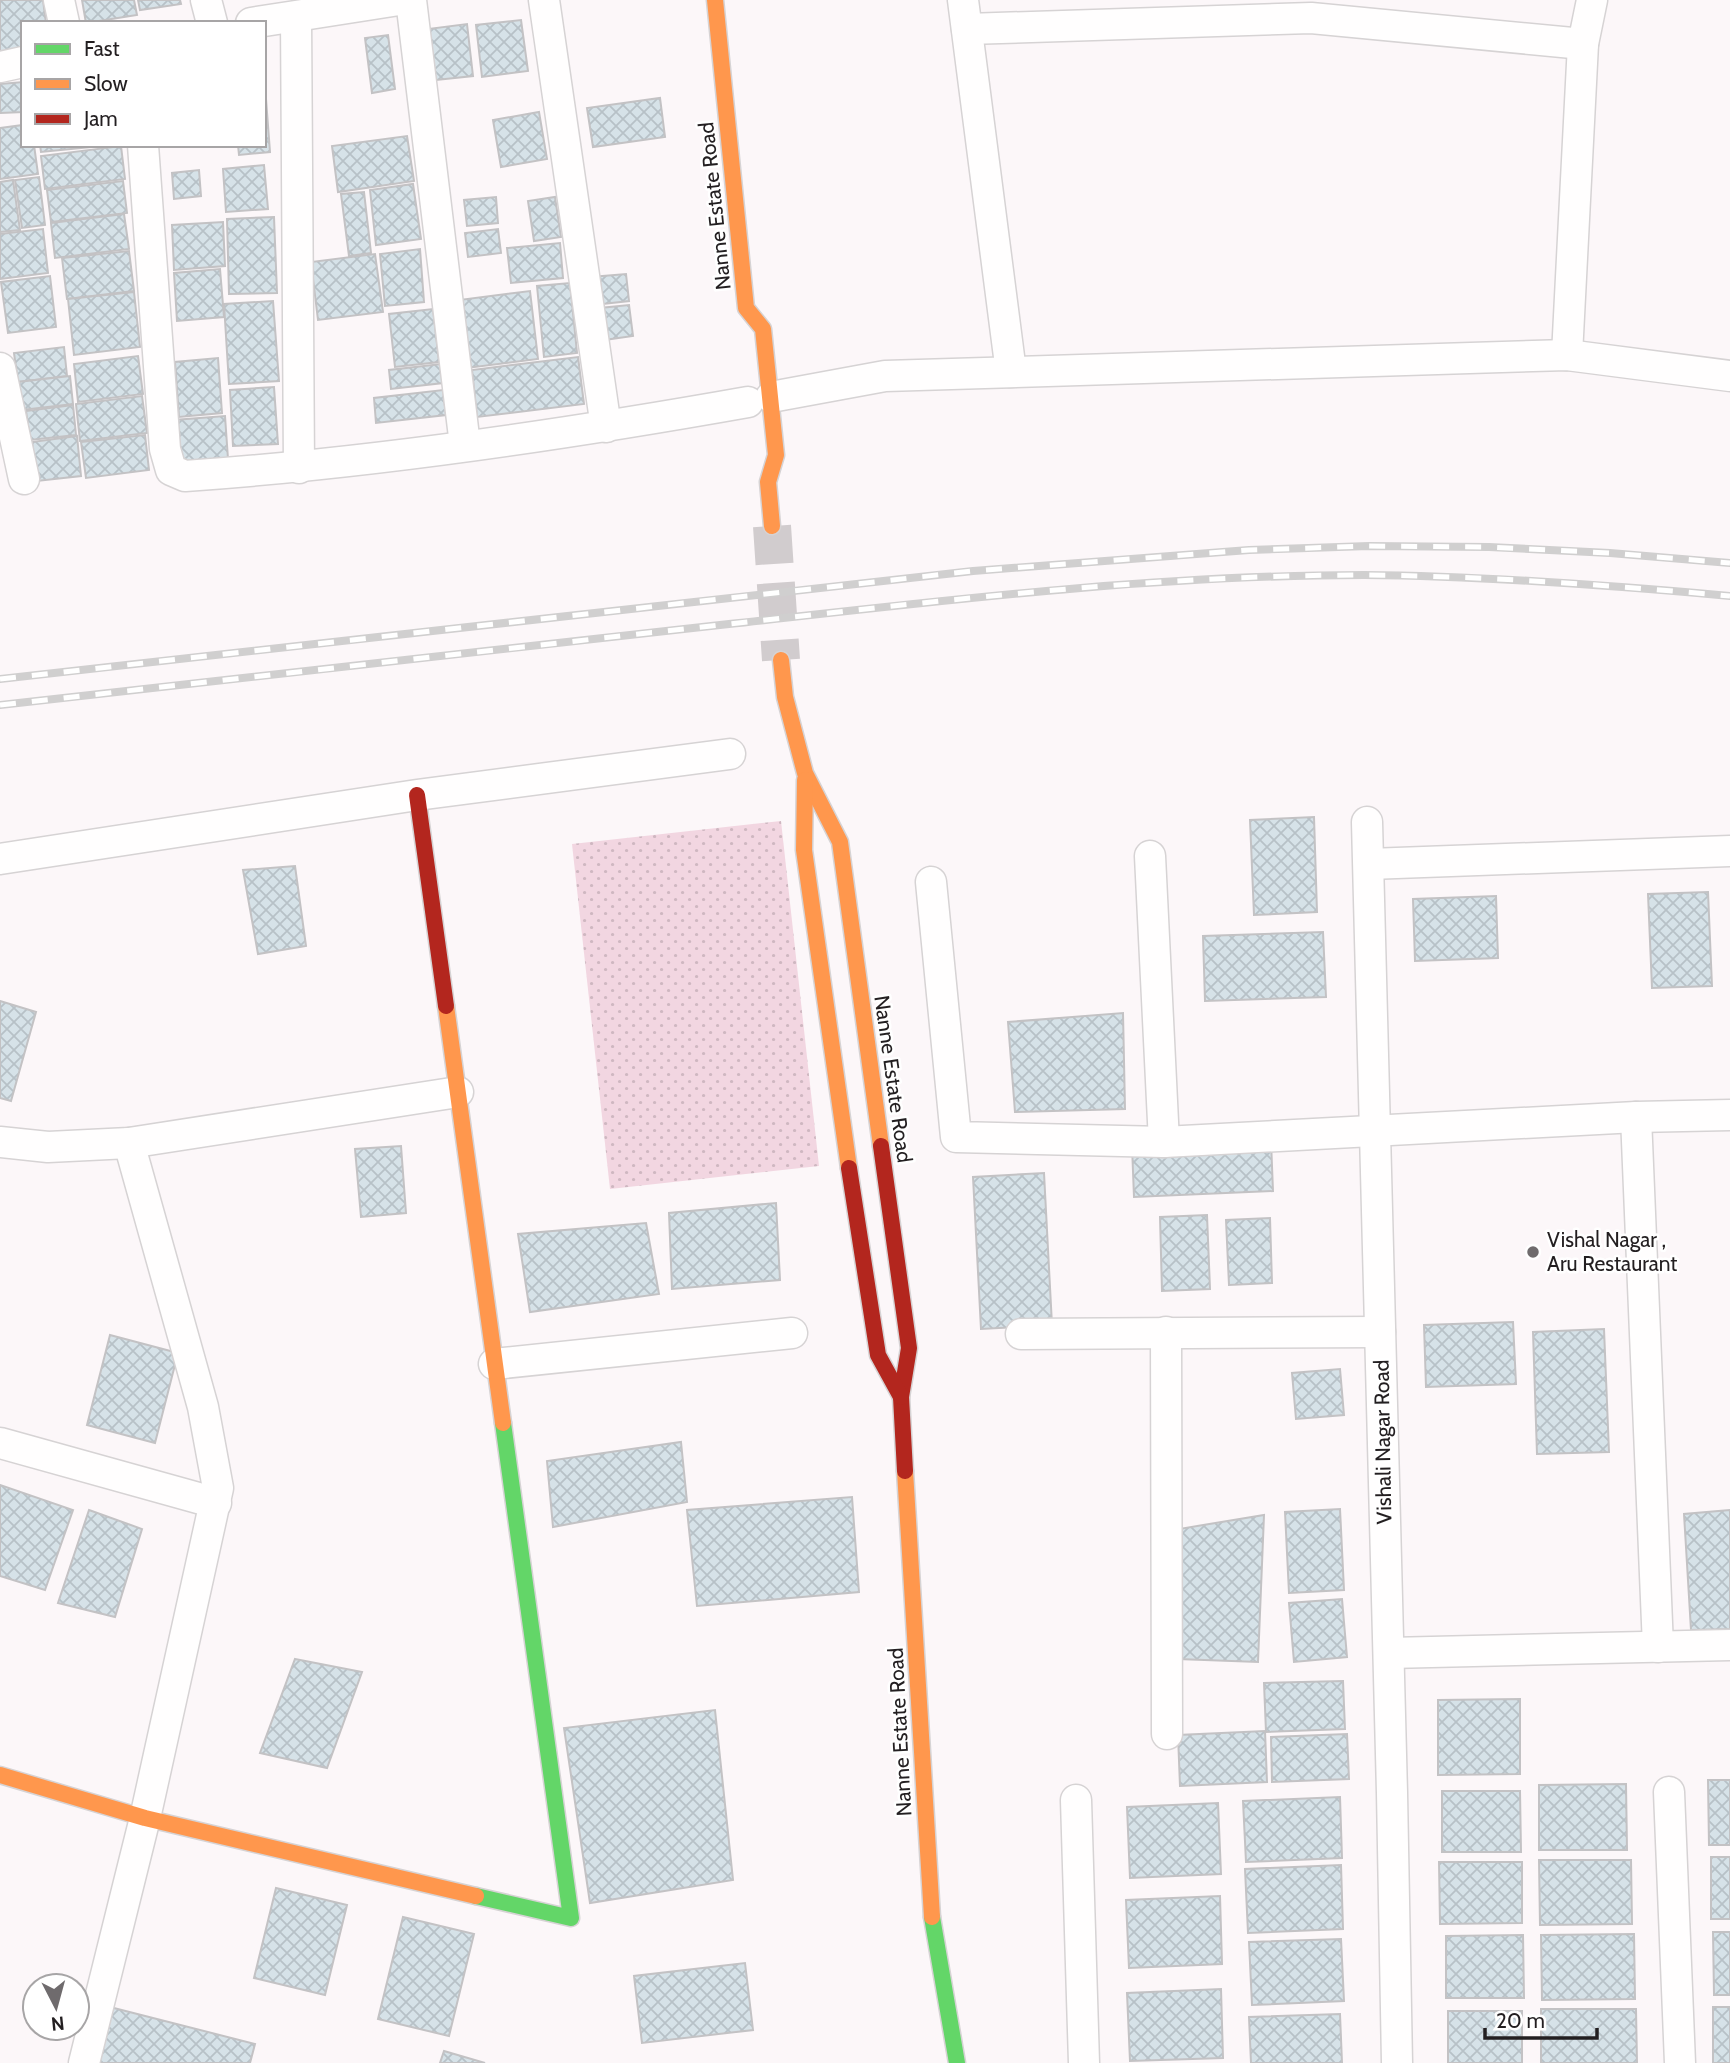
<svg xmlns="http://www.w3.org/2000/svg" width="1730" height="2063" viewBox="0 0 1730 2063" font-family="Cabin,sans-serif">
<defs>
<pattern id="park-dots" width="8" height="8" patternUnits="userSpaceOnUse" patternTransform="scale(1.75)"><rect width="8" height="8" fill="#f2d6e1"/><path d="M2 2h.1M6 6h.1" fill="none" stroke="#cfb7c1" stroke-width="1.8" stroke-linecap="round"/></pattern>
<pattern id="building-cross-hatch" width="8" height="8" patternUnits="userSpaceOnUse" patternTransform="scale(1.75)"><rect width="8" height="8" fill="#d6e2e8"/><path d="M0 0l8 8M0 8l8-8" fill="none" stroke="#b7c1c7"/></pattern>
</defs>
<rect width="100%" height="100%" fill="#fcf7f9"/>
<path fill="url(#park-dots)" d="M781,821L819,1166L610,1189L572,844Z"/>
<g fill="url(#building-cross-hatch)" stroke="#c3c2c4" stroke-width="2">
<path d="M0,0H43L46,23H23V49L0,52Z"/>
<path d="M82,0H134L137,15L86,23Z"/>
<path d="M138,0H180L181,4L140,10Z"/>
<path d="M521,20L528,71L482,77L476,25Z"/>
<path d="M467,24L473,76L427,81L420,30Z"/>
<path d="M388,35L395,89L372,93L365,38Z"/>
<path d="M23,82V112L0,113V84Z"/>
<path d="M660,98L665,137L593,147L587,108Z"/>
<path d="M264,99H266L270,152L239,155L238,145H264Z"/>
<path d="M539,112L547,159L501,167L493,120Z"/>
<path d="M23,125V145H34L38,174L0,179V128Z"/>
<path d="M407,136L414,181L338,192L332,146Z"/>
<path d="M40,145H112L41,152Z"/>
<path d="M121,146L125,179L45,189L41,156Z"/>
<path d="M264,165L268,209L226,212L223,169Z"/>
<path d="M199,170L201,196L174,199L172,173Z"/>
<path d="M39,177L45,225L22,228L15,180Z"/>
<path d="M13,180L20,230L0,232V182Z"/>
<path d="M123,181L127,213L51,222L47,190Z"/>
<path d="M413,184L421,239L376,245L370,190Z"/>
<path d="M364,192L371,253L349,256L341,194Z"/>
<path d="M496,197L498,223L467,226L464,200Z"/>
<path d="M555,197L561,237L534,241L528,201Z"/>
<path d="M124,214L129,249L55,258L51,223Z"/>
<path d="M274,217L277,293L229,294L227,219Z"/>
<path d="M223,222L225,266L174,270L172,225Z"/>
<path d="M43,229L48,273L0,279V234Z"/>
<path d="M498,229L501,253L468,257L465,233Z"/>
<path d="M560,243L563,278L511,283L507,248Z"/>
<path d="M420,249L424,302L385,306L380,254Z"/>
<path d="M129,251L134,291L67,299L62,258Z"/>
<path d="M375,254L383,312L318,320L311,262Z"/>
<path d="M220,269L224,317L177,321L174,273Z"/>
<path d="M626,274L629,301L594,305L591,277Z"/>
<path d="M50,276L56,327L8,333L1,282Z"/>
<path d="M570,283L577,353L544,357L537,286Z"/>
<path d="M530,291L538,359L467,368L459,300Z"/>
<path d="M134,292L140,347L74,355L68,299Z"/>
<path d="M273,301L279,381L229,384L224,304Z"/>
<path d="M629,305L633,336L604,340L600,308Z"/>
<path d="M433,309L439,362L395,367L389,314Z"/>
<path d="M64,347L67,376L18,382L14,353Z"/>
<path d="M138,356L143,394L78,402L74,364Z"/>
<path d="M578,357L584,404L477,417L472,370Z"/>
<path d="M218,358L222,413L179,417L175,362Z"/>
<path d="M441,364L443,383L391,389L389,370Z"/>
<path d="M70,376L73,404L22,410L18,382Z"/>
<path d="M274,387L278,444L233,446L230,390Z"/>
<path d="M443,390L446,415L376,423L374,398Z"/>
<path d="M142,396L147,433L80,441L76,404Z"/>
<path d="M73,405L76,435L30,440L26,411Z"/>
<path d="M225,416L228,459L177,463L174,420Z"/>
<path d="M145,435L149,470L86,478L81,442Z"/>
<path d="M77,436L81,476L37,481L32,442Z"/>
<path d="M1314,817L1317,912L1254,915L1250,820Z"/>
<path d="M295,866L306,946L258,954L243,870Z"/>
<path d="M1708,892L1712,986L1652,988L1648,894Z"/>
<path d="M1496,896L1498,958L1415,961L1413,899Z"/>
<path d="M1323,932L1326,997L1205,1001L1203,936Z"/>
<path d="M0,1001L36,1012L11,1101L0,1098Z"/>
<path d="M1123,1013L1125,1109L1015,1112L1008,1022Z"/>
<path d="M1271,1141L1273,1191L1134,1197L1132,1146Z"/>
<path d="M401,1146L406,1213L361,1217L355,1149Z"/>
<path d="M1044,1173L1052,1325L981,1329L973,1177Z"/>
<path d="M776,1203L780,1280L672,1289L669,1213Z"/>
<path d="M1207,1215L1210,1289L1162,1291L1160,1217Z"/>
<path d="M1270,1218L1272,1283L1229,1285L1226,1220Z"/>
<path d="M646,1223L659,1294L530,1312L518,1234Z"/>
<path d="M1513,1322L1516,1384L1426,1387L1424,1325Z"/>
<path d="M1604,1329L1609,1452L1537,1454L1533,1332Z"/>
<path d="M110,1335L178,1353L155,1443L87,1425Z"/>
<path d="M1340,1369L1344,1415L1296,1419L1292,1373Z"/>
<path d="M681,1442L687,1502L553,1527L547,1461Z"/>
<path d="M0,1485L73,1510L45,1590L0,1576Z"/>
<path d="M852,1497L859,1592L697,1606L687,1510Z"/>
<path d="M1340,1509L1344,1590L1289,1593L1285,1512Z"/>
<path d="M89,1510L142,1529L115,1617L58,1603Z"/>
<path d="M1730,1510V1629L1691,1630L1684,1514Z"/>
<path d="M1264,1515L1258,1662L1178,1659L1179,1529Z"/>
<path d="M1342,1599L1347,1657L1294,1662L1289,1603Z"/>
<path d="M295,1659L362,1672L327,1768L260,1753Z"/>
<path d="M1343,1681L1345,1729L1266,1732L1264,1683Z"/>
<path d="M1520,1699V1774L1438,1775V1700Z"/>
<path d="M715,1710L733,1880L590,1903L564,1728Z"/>
<path d="M1265,1731L1267,1782L1180,1786L1178,1735Z"/>
<path d="M1347,1734L1349,1779L1272,1782L1271,1737Z"/>
<path d="M1708,1780H1730V1845H1709Z"/>
<path d="M1626,1784L1627,1850H1539V1785Z"/>
<path d="M1442,1791H1520L1521,1852H1442Z"/>
<path d="M1340,1797L1342,1858L1246,1862L1243,1801Z"/>
<path d="M1218,1803L1221,1874L1130,1878L1127,1807Z"/>
<rect x="1711" y="1857" width="19" height="62"/>
<path d="M1539,1860H1631L1632,1924L1540,1925Z"/>
<path d="M1439,1862H1522V1923L1440,1924Z"/>
<path d="M1341,1865L1343,1929L1248,1933L1245,1869Z"/>
<path d="M276,1888L347,1905L325,1995L254,1978Z"/>
<path d="M1220,1896L1222,1964L1129,1968L1126,1900Z"/>
<path d="M403,1917L474,1934L449,2036L378,2019Z"/>
<path d="M1713,1932H1730V1995H1714Z"/>
<path d="M1634,1934L1635,1999L1542,2000L1541,1935Z"/>
<path d="M1523,1935L1524,1998H1446V1936Z"/>
<path d="M1341,1939L1344,2001L1252,2005L1249,1942Z"/>
<path d="M745,1963L753,2030L642,2043L634,1976Z"/>
<path d="M1221,1989L1223,2058L1130,2061L1127,1993Z"/>
<path d="M106,2006L255,2044L250,2063H94Z"/>
<rect x="1713" y="2007" width="17" height="56"/>
<path d="M1541,2009H1636L1637,2063H1541Z"/>
<rect x="1448" y="2011" width="74" height="52"/>
<path d="M1340,2014L1342,2063H1251L1249,2017Z"/>
<path d="M444,2051L485,2063H440Z"/>
</g>
<g fill="none" stroke-linecap="round" stroke-linejoin="round">
<path stroke="#d1ccce" stroke-width="38" stroke-dasharray="38 19" stroke-linecap="butt" d="M772,526L781,660"/>
<defs>
<g id="street">
<path d="M59,0L64,23"/>
<path d="M206,0L212,23"/>
<path d="M411,0L465,445"/>
<path d="M544,0L606,427"/>
<path d="M963,0L1011,372"/>
<path d="M296,17L299,468"/>
<path d="M251,23L399,0"/>
<path d="M967,29L1311,18L1583,44"/>
<path d="M0,67L23,62"/>
<path d="M143,145L165,449L171,470L185,476C374,463 562,435 748,402"/>
<path d="M1567,355L1583,44L1592,0"/>
<path d="M0,368L24,479"/>
<path d="M771,397L885,376L1567,355L1730,376"/>
<path d="M1367,822L1392,1793L1397,2063"/>
<path d="M1150,856L1164,1142"/>
<path d="M0,859L417,795L730,754"/>
<path d="M1369,864L1730,851"/>
<path d="M931,882L956,1137L1164,1142L1636,1117L1730,1115"/>
<path d="M1636,1117L1658,1647"/>
<path d="M0,1142L48,1147L129,1143L458,1092"/>
<path d="M1166,1332L1167,1734"/>
<path d="M1021,1334L1380,1332"/>
<path d="M494,1364L792,1333"/>
<path d="M0,1443L216,1503"/>
<path d="M1389,1653L1730,1645"/>
<path d="M1669,1792L1680,2063"/>
<path d="M1076,1800L1084,2063"/>
<path d="M84,2063L145,1818L218,1488L203,1407L129,1143"/>
</g>
<g id="fast">
<path d="M476,1896L571,1918L503,1423"/>
<path d="M932,1917L957,2063"/>
</g>
<g id="slow">
<path d="M715,0L746,308L763,329L776,455L768,482L772,526"/>
<path d="M781,660L785,697L805,773L840,842L881,1146"/>
<path d="M805,780L804,850L849,1168"/>
<path d="M446,1006L503,1423"/>
<path d="M905,1471L932,1917"/>
<path d="M0,1775L145,1818L476,1896"/>
</g>
<g id="jam">
<path d="M417,795L446,1006"/>
<path d="M881,1146L909,1348L901,1397L905,1471"/>
<path d="M849,1168L878,1355L901,1397"/>
</g>
</defs>
<use href="#street" stroke="#d6d3d4" stroke-width="33"/>
<use href="#fast" stroke="#d6d3d4" stroke-width="19"/>
<use href="#slow" stroke="#d6d3d4" stroke-width="19"/>
<use href="#jam" stroke="#d6d3d4" stroke-width="19"/>
<use href="#street" stroke="#fffefe" stroke-width="30"/>
<use href="#fast" stroke="#63d668" stroke-width="16"/>
<use href="#slow" stroke="#ff974d" stroke-width="16"/>
<use href="#jam" stroke="#b3261e" stroke-width="16"/>
<defs>
<g id="rail">
<path d="M0,679L973,571L1249,550L1369,546L1489,547L1610,553L1730,563"/>
<path d="M0,705C243,678 486,651 729,624C940,601 1152,575 1364,575C1486,576 1608,585 1730,596"/>
</g>
</defs>
<use href="#rail" stroke="#d0cfcf" stroke-width="8"/>
<use href="#rail" stroke="#fff" stroke-width="5" stroke-dasharray="16" stroke-linecap="butt"/>
</g>
<circle fill="#6f6b6d" stroke="#fff" stroke-width="2.5" cx="1533" cy="1252" r="7"/>
<g text-anchor="middle" stroke-width="5" stroke-linejoin="round" paint-order="stroke">
<g font-size="21" fill="#231f21" stroke="#fff">
<text transform="translate(715 206) rotate(-96)" y="7">Nanne Estate Road</text>
<text transform="translate(893 1079) rotate(82)" y="7">Nanne Estate Road</text>
<text transform="translate(1383 1442) rotate(-91)" y="7">Vishali Nagar Road</text>
<text transform="translate(900 1732) rotate(-93)" y="7">Nanne Estate Road</text>
</g>
<g font-size="21" fill="#231f21" stroke="#fff" text-anchor="start">
<text x="1547" y="1247">Vishal Nagar ,<tspan x="1547" dy="24">Aru Restaurant</tspan></text>
</g>
</g>
<rect x="21" y="21" width="245" height="126" fill="#ffffff" stroke="#a7a5a6" stroke-width="2"/>
<rect x="35" y="44" width="35" height="10" fill="#63d668" stroke="#a7a5a6" stroke-width="2"/>
<text x="84" y="56" font-size="21" fill="#231f21">Fast</text>
<rect x="35" y="79" width="35" height="10" fill="#ff974d" stroke="#a7a5a6" stroke-width="2"/>
<text x="84" y="91" font-size="21" fill="#231f21">Slow</text>
<rect x="35" y="114" width="35" height="10" fill="#b3261e" stroke="#a7a5a6" stroke-width="2"/>
<text x="84" y="126" font-size="21" fill="#231f21">Jam</text>
<g transform="translate(56 2007) rotate(174)"><circle r="33" fill="#ffffff" stroke="#a7a5a6" stroke-width="2"/>
<path d="M0-5L12 26L0 18L-12 26Z" fill="#6f6b6d"/>
<text y="-10" font-size="19" font-weight="bold" text-anchor="middle" fill="#231f21">N</text>
</g>
<path d="M1485 2028v10h112v-10" fill="none" stroke="#231f21" stroke-width="3.5"/>
<text x="1496" y="2028" font-size="21" fill="#231f21" stroke="#ffffff" stroke-width="5" paint-order="stroke">20 m</text>
</svg>
